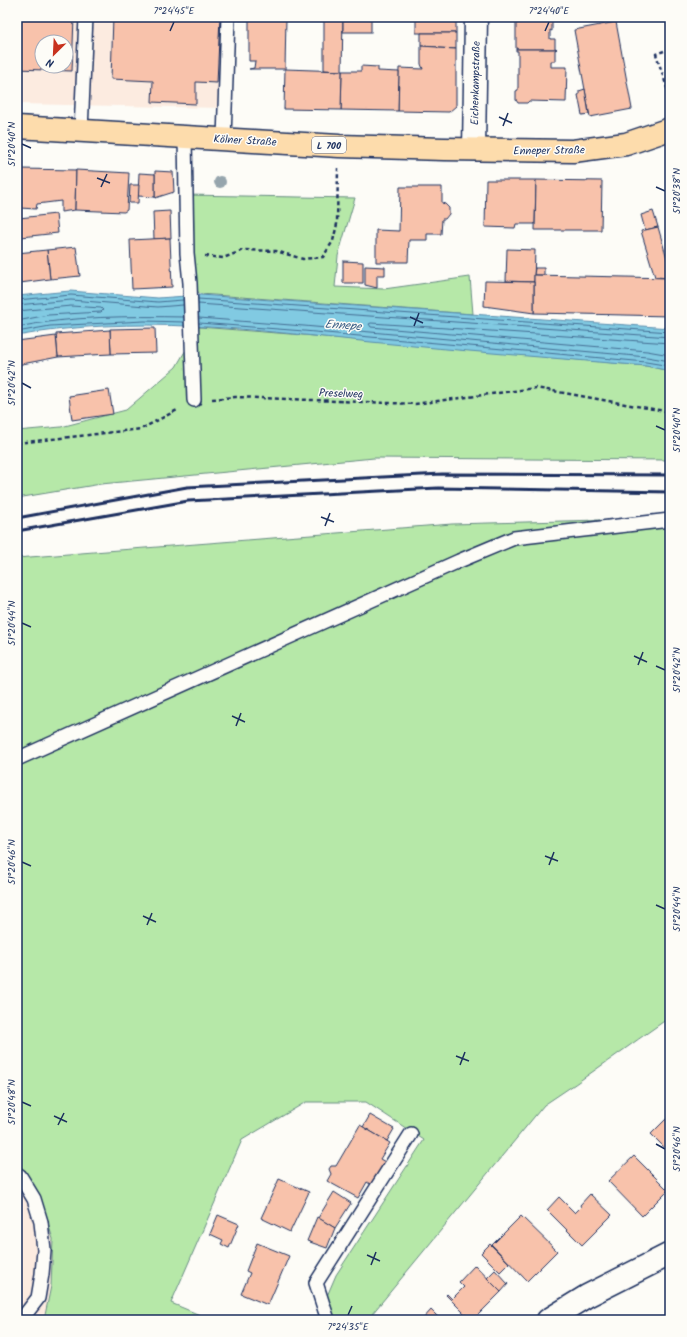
<svg xmlns="http://www.w3.org/2000/svg" width="687" height="1337" viewBox="0 0 687 1337" font-family="Kalam,sans-serif">
<rect width="100%" height="100%" fill="#fdfcf7"/>
<filter id="ink" filterUnits="userSpaceOnUse"><feTurbulence type="fractalNoise" baseFrequency=".025" numOctaves="2"/><feDisplacementMap in="SourceGraphic" scale="8" xChannelSelector="R" yChannelSelector="G"/><feConvolveMatrix kernelMatrix="1 2 1 2 8 2 1 2 1" color-interpolation-filters="sRGB"/></filter>
<g filter="url(#ink)">
<g fill="#fcebe0" fill-rule="evenodd">
<path d="M17,17H231L225,108L17,104ZM42,42H66V66H42Z"/>
<path d="M17,1168L40,1198L53,1239L51,1286L44,1320H17Z"/>
</g>
<g fill="#b6e8a8" stroke="#688c83">
<path d="M186,195L355,198L338,256L335,287L384,289L470,277L473,314L200,294L190,283Z"/>
<path d="M199,327L303,335L646,366L670,371V460L374,458L101,484L17,498V431L61,427L126,410L176,367Z"/>
<path d="M600,520L513,536L17,758V558L452,524Z"/>
<path d="M670,525V1017C628,1046 587,1077 544,1105L372,1314L375,1320H335L327,1296L336,1275L424,1140L366,1102H306L242,1140L171,1303L212,1320H44L51,1286L53,1239L40,1198L17,1168V761L515,541Z"/>
</g>
<path fill="#81cae2" stroke="#588cad" d="M70,291L158,298L200,295L670,328V371L646,366C554,358 462,351 371,342C256,330 131,314 17,336V296Z"/>
<g fill="none" stroke-linecap="round" stroke-linejoin="round">
<g stroke="#446d93" stroke-width="1">
<path d="M198,299L670,332"/>
<path d="M17,300L71,295L158,302L183,300"/>
<path d="M198,304L670,337"/>
<path d="M17,305L71,300L158,307L183,305"/>
<path d="M17,311L71,306L101,308L103,310L101,312L48,315L17,321"/>
<path d="M199,318L304,326L647,357L670,361"/>
<path d="M199,323L304,331L646,362L670,366"/>
<path d="M17,327C72,316 128,316 184,317"/>
<path d="M17,332L50,326L144,321L184,322"/>
<path d="M670,343L371,323L369,324L371,327L647,351L670,355"/>
</g>
</g>
<g fill="#f8c2ab" stroke="#1b2f5e" fill-rule="evenodd">
<path d="M17,17H74L72,71L17,69ZM42,42H66V66H42Z"/>
<path d="M113,17H220L217,83L196,82V104L152,102L153,81L111,79Z"/>
<path d="M239,17H286L285,69H249L254,68L255,61H249V20H239Z"/>
<path d="M324,17H343L342,71L324,70Z"/>
<rect x="343" y="17" width="28" height="15"/>
<path d="M412,17H456V33H416V18H412Z"/>
<path d="M516,17H551V19H552V31L550,30V39H555V48L557,49H516Z"/>
<path d="M616,22L632,109L590,117L574,30Z"/>
<path d="M421,33H456V49L438,48L437,47L421,46Z"/>
<path d="M421,46L437,47L438,48L456,49V106L449,112L398,111L399,68L423,69L421,64Z"/>
<path d="M516,49H557L555,50V61H551V67H567L566,102L529,101L527,103H518L516,100V91L518,90V51H516Z"/>
<path d="M361,66L378,67V71L399,72L398,111L341,110L342,71H361Z"/>
<path d="M285,69L342,71L341,110L284,109Z"/>
<path d="M585,89L589,114L582,115L578,95H579V91Z"/>
<path d="M17,169H21L20,204H17Z"/>
<path d="M21,169L76,170L75,210L61,212V201L37,204L36,209L20,208Z"/>
<path d="M76,170L129,173L127,210L124,212L75,210Z"/>
<path d="M155,171L173,172L174,192L155,198Z"/>
<path d="M139,173L155,174V197L138,196Z"/>
<path d="M486,180H536L535,224H516L515,228L485,227Z"/>
<path d="M536,180L602,181L601,230H535Z"/>
<path d="M130,185H139L138,203H129Z"/>
<path d="M400,187H442V203L445,204L449,208V214L445,219H442L441,234H427V240H409L408,262H376V230L399,231Z"/>
<path d="M170,211L171,238L154,239L153,212Z"/>
<path d="M653,211L658,227L645,230L641,215Z"/>
<path d="M56,214L58,233L21,237L19,218Z"/>
<path d="M658,227L670,269V278L655,277L641,231Z"/>
<path d="M170,238L172,287L132,289L130,240Z"/>
<path d="M76,247L80,276L50,279L47,250Z"/>
<path d="M507,249L535,250L534,282L506,281Z"/>
<path d="M47,250L50,279L20,283L17,253Z"/>
<path d="M17,257L20,283H17Z"/>
<path d="M343,261L363,262V283H343Z"/>
<path d="M365,266L385,267V275H377V288L365,285Z"/>
<path d="M535,268H544V275H534Z"/>
<path d="M534,275L670,278V316L534,313Z"/>
<path d="M485,281L534,282V313L484,306Z"/>
<path d="M155,328L156,353L111,354L110,329Z"/>
<path d="M110,330L111,354L91,355L58,357L56,334Z"/>
<path d="M56,336L58,357L17,365V341Z"/>
<path d="M109,390L113,414L72,420L69,396Z"/>
<path d="M370,1115L394,1129L387,1141L363,1127Z"/>
<path d="M666,1119L670,1123V1153L651,1134Z"/>
<path d="M360,1125L390,1143L380,1159L387,1163L373,1186L367,1182L358,1198L327,1181L331,1174L329,1169L331,1166H336Z"/>
<path d="M634,1156L668,1190L642,1216L608,1181Z"/>
<path d="M279,1179L309,1192L290,1232L261,1218Z"/>
<path d="M334,1192L351,1203L335,1228L318,1218Z"/>
<path d="M590,1194L612,1215L582,1245L547,1210L559,1197L575,1213L581,1207L580,1205Z"/>
<path d="M218,1215L239,1224L229,1248L221,1244L223,1240L210,1234Z"/>
<path d="M521,1216L557,1251L527,1281L492,1245Z"/>
<path d="M317,1217L335,1228L327,1248L307,1241Z"/>
<path d="M257,1243L289,1256L268,1305L241,1294L250,1273L246,1271Z"/>
<path d="M490,1244L509,1263L500,1272L481,1253Z"/>
<path d="M475,1265L501,1292L473,1320H471L446,1295L447,1294L452,1299L464,1287L459,1282Z"/>
<path d="M495,1270L508,1284L501,1292L487,1278Z"/>
<path d="M431,1310L441,1320H422Z"/>
</g>
<g fill="none" stroke-linecap="round" stroke-linejoin="round">
<defs>
<g id="lane">
<path d="M81,131L86,17"/>
<path d="M185,137L187,253L190,283L194,400"/>
<path d="M224,139L228,17"/>
<path d="M17,759L459,561L514,538L670,520"/>
<path d="M17,1174L20,1176L34,1199L41,1222L44,1250L42,1274L38,1298L21,1320"/>
<path d="M328,1320L316,1283L411,1134"/>
</g>
<path id="street" d="M474,149L476,17"/>
<path id="secondary" d="M548,1320L587,1296L670,1254"/>
<path id="primary" d="M17,127L339,146L444,149L573,151L626,144L670,129"/>
</defs>
<use href="#lane" stroke="#1b2f5e" stroke-width="16"/>
<use href="#street" stroke="#1b2f5e" stroke-width="25"/>
<use href="#secondary" stroke="#1b2f5e" stroke-width="25"/>
<use href="#primary" stroke="#1b2f5e" stroke-width="25"/>
<g stroke="#1b2f5e" stroke-width="2.5" stroke-dasharray="4 3" stroke-linecap="butt">
<path d="M664,51L656,54L670,97"/>
<path d="M205,256L223,258L244,250L276,251L303,259L323,257L333,241L337,224L338,168"/>
<path d="M212,399L235,397L415,404L536,388L670,412"/>
<path d="M17,443L141,429L179,409"/>
</g>
<use href="#lane" stroke="#fdfcf7" stroke-width="13"/>
<use href="#street" stroke="#fdfcf7" stroke-width="22"/>
<use href="#secondary" stroke="#fdfcf7" stroke-width="22"/>
<use href="#primary" stroke="#fddcac" stroke-width="22"/>
<g stroke="#1b2f5e" stroke-width="3">
<path d="M17,518L187,487L442,474L670,475"/>
<path d="M17,531L188,501L438,488L670,492"/>
</g>
</g>
<circle fill="#96a5ad" cx="220" cy="182" r="6"/>
</g>
<path fill="none" stroke="#1b2f5e" stroke-width="1.5" d="M170,31L174,22M545,31L549,22M499,117L512,123M503,126L508,113M22,144L31,148M97,178L110,183M101,187L107,174M656,187L665,191M410,317L423,323M414,326L419,313M22,383L31,388M656,426L665,430M321,517L334,522M325,526L330,513M22,623L31,627M634,656L647,662M638,665L643,652M656,666L665,670M232,716L245,722M236,726L241,713M545,856L558,861M22,862L31,866M549,865L554,852M656,905L665,909M143,916L156,922M147,925L152,913M456,1056L469,1061M460,1065L465,1052M22,1102L31,1106M54,1116L67,1122M58,1125L64,1113M656,1144L665,1149M367,1255L380,1261M371,1265L376,1252M348,1315L352,1306"/>
<g text-anchor="middle" stroke-width="3" stroke-linejoin="round" paint-order="stroke">
<rect fill="#fdfcf7" stroke="#5f6c8c" stroke-width="1" x="312" y="137" width="34" height="16" rx="3"/>
<g font-size="10" font-weight="bold" fill="#1b2f5e">
<text x="329" y="149">L 700</text>
</g>
<g font-size="11" fill="#1b2f5e" stroke="#fdfcf7">
<text transform="translate(475 83) rotate(-89)" y="4">Eichenkampstraße</text>
<text transform="translate(245 140) rotate(3)" y="4">Kölner Straße</text>
<text transform="translate(549 150) rotate(-1)" y="4">Enneper Straße</text>
<text transform="translate(341 393) rotate(2)" y="4">Preselweg</text>
</g>
<g font-size="12" font-style="italic" fill="#3a5e86" stroke="#fdfcf7">
<text transform="translate(343 325) rotate(4)" y="4">Ennepe</text>
</g>
</g>
<rect width="687" height="1337" fill="none" stroke="#fdfcf7" stroke-width="44"/>
<g transform="translate(54 54) rotate(204)"><circle r="19" fill="#fdfcf7" stroke="#a3aaba"/>
<path d="M0-3L7 15L0 10L-7 15Z" fill="#c8321e"/>
<text y="-6" font-size="11" font-weight="bold" text-anchor="middle" fill="#1b2f5e">N</text>
</g>
<rect x="22" y="22" width="643" height="1293" fill="none" stroke="#1b2f5e" stroke-width="1.5"/>
<g font-size="10" text-anchor="middle" fill="#1b2f5e">
<text x="174" y="14">7°24'45"E</text>
<text x="549" y="14">7°24'40"E</text>
<text transform="translate(11 144) rotate(-90)" y="4">51°20'40"N</text>
<text transform="translate(676 191) rotate(-90)" y="4">51°20'38"N</text>
<text transform="translate(11 383) rotate(-90)" y="4">51°20'42"N</text>
<text transform="translate(676 430) rotate(-90)" y="4">51°20'40"N</text>
<text transform="translate(11 623) rotate(-90)" y="4">51°20'44"N</text>
<text transform="translate(676 670) rotate(-90)" y="4">51°20'42"N</text>
<text transform="translate(11 862) rotate(-90)" y="4">51°20'46"N</text>
<text transform="translate(676 909) rotate(-90)" y="4">51°20'44"N</text>
<text transform="translate(11 1102) rotate(-90)" y="4">51°20'48"N</text>
<text transform="translate(676 1149) rotate(-90)" y="4">51°20'46"N</text>
<text x="348" y="1330">7°24'35"E</text>
</g>
</svg>
